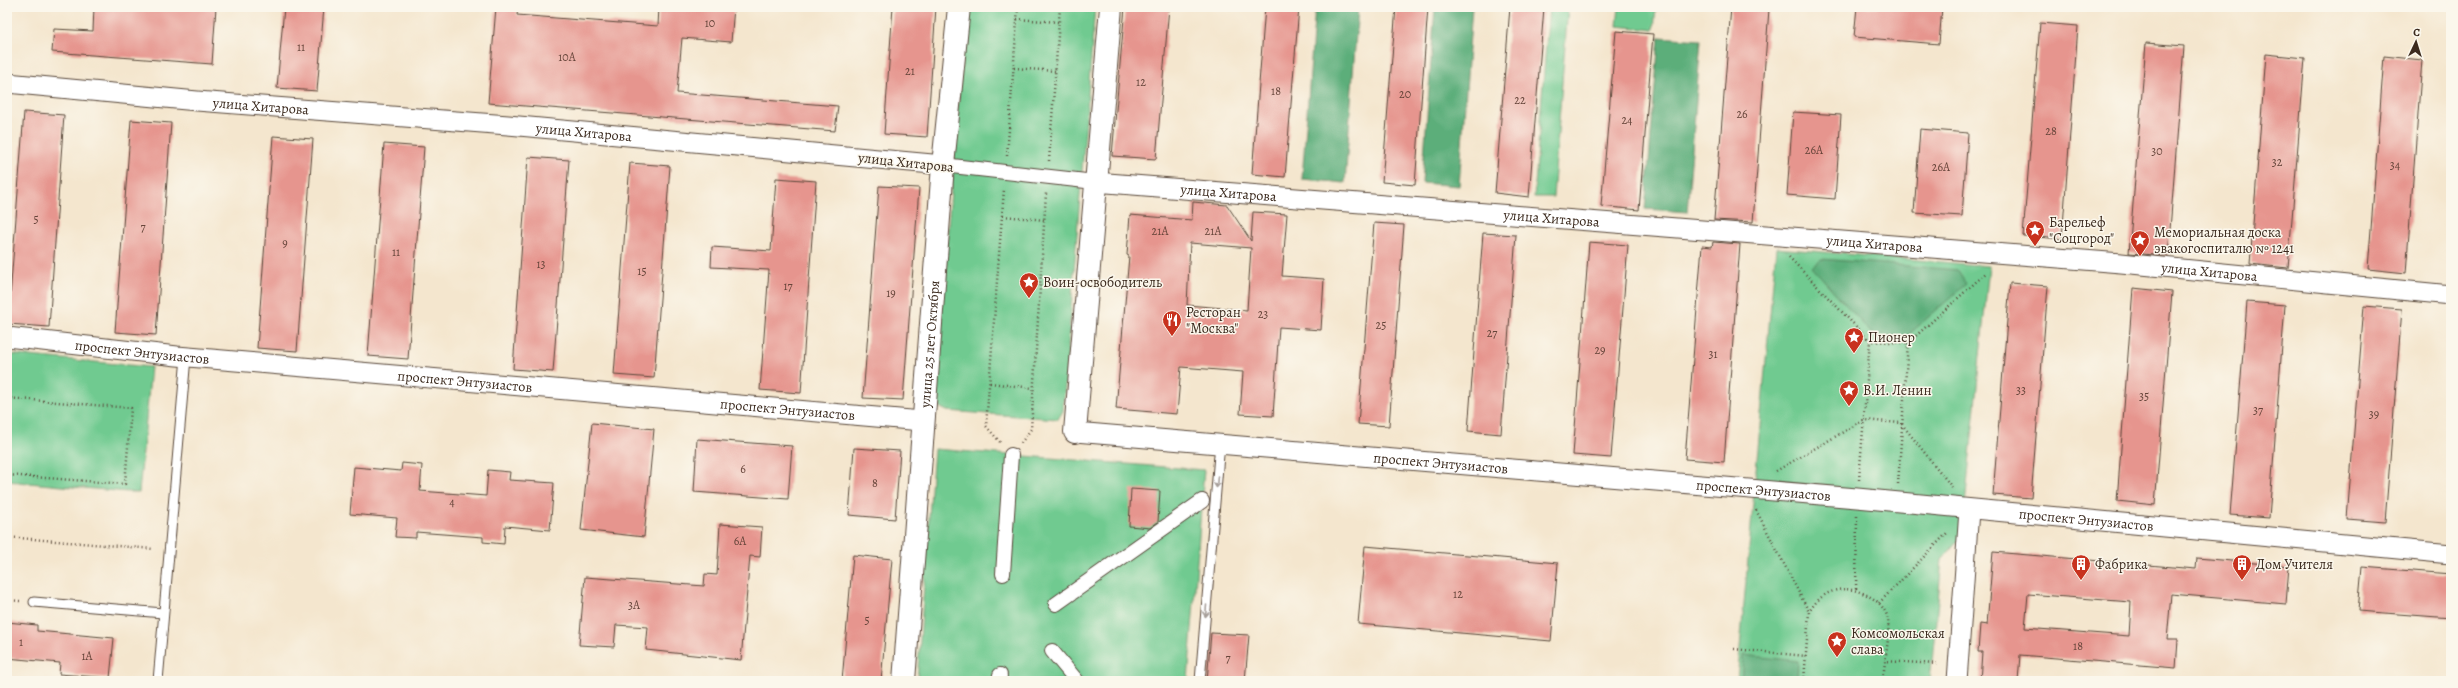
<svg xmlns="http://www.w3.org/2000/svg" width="2458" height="688" viewBox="0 0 2458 688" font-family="Alegreya,serif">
<rect width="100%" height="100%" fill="#fbf7ec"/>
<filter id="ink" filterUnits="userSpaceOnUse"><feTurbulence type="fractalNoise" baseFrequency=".025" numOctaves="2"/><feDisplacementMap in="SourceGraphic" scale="8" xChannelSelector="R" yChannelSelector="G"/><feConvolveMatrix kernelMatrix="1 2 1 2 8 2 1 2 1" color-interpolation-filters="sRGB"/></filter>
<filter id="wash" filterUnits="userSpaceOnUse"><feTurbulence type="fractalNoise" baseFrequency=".012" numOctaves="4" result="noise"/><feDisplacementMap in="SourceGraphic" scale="16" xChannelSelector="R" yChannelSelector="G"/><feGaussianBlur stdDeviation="0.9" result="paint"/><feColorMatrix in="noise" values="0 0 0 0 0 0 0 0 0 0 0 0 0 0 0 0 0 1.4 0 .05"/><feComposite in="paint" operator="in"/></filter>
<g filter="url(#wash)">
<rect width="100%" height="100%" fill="#f4e6ce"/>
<g fill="#70ca90" stroke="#567a57">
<path d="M966,7H1095L1063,411L1058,419L947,411L939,407L934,400Z"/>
<path d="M1549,7H1568L1553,197H1534Z"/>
<path d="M1619,7H1656L1654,30L1617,26Z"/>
<path d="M1776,248L1989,266L1962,536L1942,560L1930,681H1737Z"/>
<path d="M7,354L151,367L139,493L7,481Z"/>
<path d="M934,449L1204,470L1188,681H917Z"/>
</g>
<g fill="#5cae7a" stroke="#4c6c4c">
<path d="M1315,7H1358L1345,183L1302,179Z"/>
<path d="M1435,7H1472L1459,186L1422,183Z"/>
<path d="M1659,37L1701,40L1687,212L1645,209Z"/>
<path d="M1821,259L1957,270L1966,284L1907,336L1872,334L1812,267Z"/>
<path d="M1743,655L1798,661L1797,681H1741Z"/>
</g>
<g id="blocks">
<g fill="#e6958e" fill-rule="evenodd">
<path d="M94,7H216L212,64L52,52L54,29L93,31Z"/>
<path d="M284,7H324L317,91L277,88Z"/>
<path d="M496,7H518L517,15L658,26L659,7H734L731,42L682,38L677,93L838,106L835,131L488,103Z"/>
<path d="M893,7H936L927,137L884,134Z"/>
<path d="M1125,7H1169L1156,159L1112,156Z"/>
<path d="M1265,7H1299L1285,177L1252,174Z"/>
<path d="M1396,7H1428L1415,185L1382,182Z"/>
<path d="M1510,7H1544L1529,197L1495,193Z"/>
<path d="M1731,7L1769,9L1753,222L1714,220Z"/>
<path d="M1857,7H1942L1939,44L1854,37Z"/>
<path d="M2040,23L2078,26L2062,239L2023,236Z"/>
<path d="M1616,31L1653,34L1639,210L1601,206Z"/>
<path d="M2146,43L2184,46L2168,256L2129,253Z"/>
<path d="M2266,54L2305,58L2288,268L2250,264Z"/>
<path d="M2384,56L2422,60L2406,273L2368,269Z"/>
<path d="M24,112L64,115L49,327L8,324Z"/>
<path d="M1793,112L1841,115L1835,199L1787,195Z"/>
<path d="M131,120L171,123L156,335L115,332Z"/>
<path d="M1920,129L1968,133L1962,216L1914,213Z"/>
<path d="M273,136L313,139L297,351L257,348Z"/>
<path d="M384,144L424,147L408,359L368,356Z"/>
<path d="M528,157L569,160L553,372L513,369Z"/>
<path d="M630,163L670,166L654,378L614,375Z"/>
<path d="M776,178L816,181L801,393L760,390L769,270L711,267L712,247L771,251Z"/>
<path d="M879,186L919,188L903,400L863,398Z"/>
<path d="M1193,202L1227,205L1251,241L1253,212L1287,214L1282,276L1324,279L1321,330L1279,327L1273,416L1240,414L1243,372L1181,367L1177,414L1116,409L1129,256L1127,255L1130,215L1192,220ZM1190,243L1251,248L1247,310L1187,305Z"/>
<path d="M1374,223L1404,225L1389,426L1358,424Z"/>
<path d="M1483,233L1516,235L1501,434L1468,431Z"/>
<path d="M1589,242L1628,245L1611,458L1573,455Z"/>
<path d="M1713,242L1740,244L1724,462L1685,459L1702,246L1712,247Z"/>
<path d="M2010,283L2048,286L2031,498L1993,495Z"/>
<path d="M2133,288L2172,292L2155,505L2117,501Z"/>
<path d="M2247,302L2285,305L2269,518L2230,515Z"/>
<path d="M2364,306L2402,309L2385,522L2347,519Z"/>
<path d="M592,423L654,429L644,537L581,530Z"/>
<path d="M697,439L792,446L788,499L694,492Z"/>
<path d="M854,448L900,451L895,519L849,515Z"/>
<path d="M402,463L422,465L420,491L486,496L488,470L510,472L509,480L554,483L550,530L505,526L504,544L483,542V537L416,532V538L395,537L397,518L350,514L354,467L401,471Z"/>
<path d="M1131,489L1160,491L1158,522L1150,528L1129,526Z"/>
<path d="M720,524L762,527L760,557L750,556L741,660L646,650L648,627L616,625L614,647L579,645L585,577L704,586L705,574L717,575Z"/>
<path d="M1365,546L1558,563L1551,641L1358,624Z"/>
<path d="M1993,552L2196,569L2197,558L2289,566L2286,604L2171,594L2167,640H2178L2176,668L2020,655L2018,681H1980L1982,652H1978L1980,624L1987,625ZM2028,594L2131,602L2129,636L2025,628Z"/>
<path d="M853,555L892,559L881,681H842Z"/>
<path d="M2362,567L2451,574V618L2358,611Z"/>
<path d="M7,622L37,625V631L114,638L110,678L59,674L60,663L7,658Z"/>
<path d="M1211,633L1249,635L1245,681H1207Z"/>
</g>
</g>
</g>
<g filter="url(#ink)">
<use href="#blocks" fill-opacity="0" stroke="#574638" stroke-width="1"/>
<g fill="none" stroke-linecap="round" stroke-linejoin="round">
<defs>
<g id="service">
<path d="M34,602L163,613"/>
<path d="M158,681L186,357"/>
<path d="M1200,681L1220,443"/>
</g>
<g id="pedestrian">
<path d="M943,165L1095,182"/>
<path d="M1003,574L1011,455"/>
<path d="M1056,604L1202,501"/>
<path d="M1052,651L1077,681"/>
<path d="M999,681L1000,675"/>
</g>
<g id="minor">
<path id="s1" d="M7,83L197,101L508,125L943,165"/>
<path id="s2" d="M1095,182L2121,263L2451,295"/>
<path id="s3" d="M7,337L177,356L922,421"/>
<path id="s4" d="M1075,432L1857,498L2451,554"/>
<path d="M1957,681L1969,510"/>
</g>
<g id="tertiary">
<path d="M1075,432L1111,7"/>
<path id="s5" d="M904,681L943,165L959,7"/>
</g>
</defs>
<use href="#service" stroke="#574638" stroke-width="11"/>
<use href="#pedestrian" stroke="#574638" stroke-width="16"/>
<use href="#minor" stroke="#574638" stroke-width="21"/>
<use href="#tertiary" stroke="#574638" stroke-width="24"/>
<g stroke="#574638" stroke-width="2.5" stroke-dasharray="1 3" stroke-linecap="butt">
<path d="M1017,19L1058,22"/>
<path d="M1014,68L1055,71"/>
<path d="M1007,156L1018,7"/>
<path d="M1049,161L1060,7"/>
<path d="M1003,216L1045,220"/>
<path d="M1789,257L1870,341L1908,343"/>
<path d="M990,383L1033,388"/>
<path d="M7,398L131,408L125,484L7,475"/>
<path d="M1000,442L986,426L1004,189"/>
<path d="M1021,443L1031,429L1046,193"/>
<path d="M1776,471L1864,420L1901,423L1952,487"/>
<path d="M1859,480L1870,341"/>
<path d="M1898,484L1908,343L1987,272"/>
<path d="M1756,510L1809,612"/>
<path d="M7,537L154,549"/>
<path d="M1856,589L1857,516"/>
<path d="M7,600L20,601"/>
<path d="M1879,603L1948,532"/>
<path d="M1734,649L1806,656"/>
<path d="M1884,661L1939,664"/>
<path d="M1804,681L1809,612C1823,587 1849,583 1872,598C1879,602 1887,611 1888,620C1890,639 1884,662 1883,681"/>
</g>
<use href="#service" stroke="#fff" stroke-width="9"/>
<use href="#pedestrian" stroke="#fff" stroke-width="14"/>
<use href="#minor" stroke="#fff" stroke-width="19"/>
<use href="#tertiary" stroke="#fff" stroke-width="22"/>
</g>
<defs><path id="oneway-shaft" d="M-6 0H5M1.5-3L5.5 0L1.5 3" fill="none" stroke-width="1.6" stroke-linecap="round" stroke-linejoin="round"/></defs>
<g stroke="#a79f9a">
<use href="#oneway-shaft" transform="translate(1217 482) rotate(95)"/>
<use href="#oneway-shaft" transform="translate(1206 611) rotate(95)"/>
</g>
</g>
<defs>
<symbol id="sight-pin" viewBox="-11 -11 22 30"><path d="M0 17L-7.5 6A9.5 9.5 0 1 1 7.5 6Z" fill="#c8321e" stroke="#fbf7ec"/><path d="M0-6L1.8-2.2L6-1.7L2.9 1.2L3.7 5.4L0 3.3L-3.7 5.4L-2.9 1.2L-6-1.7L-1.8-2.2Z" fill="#fff"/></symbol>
<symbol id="restaurant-pin" viewBox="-11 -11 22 30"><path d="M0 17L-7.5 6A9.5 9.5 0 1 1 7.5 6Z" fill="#c8321e" stroke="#fbf7ec"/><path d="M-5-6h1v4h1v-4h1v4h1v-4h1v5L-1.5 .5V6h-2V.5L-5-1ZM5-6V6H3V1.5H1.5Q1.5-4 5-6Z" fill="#fff"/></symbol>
<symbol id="building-pin" viewBox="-11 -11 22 30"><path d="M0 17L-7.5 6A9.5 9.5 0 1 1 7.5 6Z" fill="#c8321e" stroke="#fbf7ec"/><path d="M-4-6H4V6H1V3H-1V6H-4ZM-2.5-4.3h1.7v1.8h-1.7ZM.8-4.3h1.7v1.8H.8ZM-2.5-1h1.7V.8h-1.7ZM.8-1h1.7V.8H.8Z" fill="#fff"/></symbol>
</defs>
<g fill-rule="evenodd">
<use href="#sight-pin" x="2024" y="219" width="22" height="30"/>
<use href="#sight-pin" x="2129" y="229" width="22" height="30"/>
<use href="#sight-pin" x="1018" y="271" width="22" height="30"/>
<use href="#restaurant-pin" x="1161" y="309" width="22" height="30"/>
<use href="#sight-pin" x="1843" y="326" width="22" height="30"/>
<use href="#sight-pin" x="1838" y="379" width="22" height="30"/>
<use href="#building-pin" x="2070" y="553" width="22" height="30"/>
<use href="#building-pin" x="2231" y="553" width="22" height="30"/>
<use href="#sight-pin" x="1826" y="630" width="22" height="30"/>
</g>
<g text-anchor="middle" stroke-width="3" stroke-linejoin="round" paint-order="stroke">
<g font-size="12" fill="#66453a">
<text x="710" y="27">10</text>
<text x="301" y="51">11</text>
<text x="567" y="61">10А</text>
<text x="910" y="75">21</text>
<text x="1141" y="86">12</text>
<text x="1276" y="95">18</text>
<text x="1405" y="98">20</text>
<text x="1520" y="104">22</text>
<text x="1742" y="118">26</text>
<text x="1627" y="124">24</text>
<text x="2051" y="135">28</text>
<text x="1814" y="154">26А</text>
<text x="2157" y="155">30</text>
<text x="2277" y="166">32</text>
<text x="2395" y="169">34</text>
<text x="1941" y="171">26А</text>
<text x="36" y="223">5</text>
<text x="143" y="231">7</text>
<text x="1160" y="235">21А</text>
<text x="1213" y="235">21А</text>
<text x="285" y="247">9</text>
<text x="396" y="256">11</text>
<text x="541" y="268">13</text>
<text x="642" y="275">15</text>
<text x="788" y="290">17</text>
<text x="891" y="297">19</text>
<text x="1263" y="318">23</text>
<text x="1381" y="329">25</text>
<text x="1492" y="337">27</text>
<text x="1600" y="354">29</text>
<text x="1713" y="358">31</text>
<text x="2021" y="394">33</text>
<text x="2144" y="400">35</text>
<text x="2258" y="414">37</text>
<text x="2374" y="418">39</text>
<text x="743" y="473">6</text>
<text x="875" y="487">8</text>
<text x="452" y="506">4</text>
<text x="740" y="545">6А</text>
<text x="1458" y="598">12</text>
<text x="634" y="609">3А</text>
<text x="867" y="624">5</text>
<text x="21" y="646">1</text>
<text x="2078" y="650">18</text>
<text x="87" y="660">1А</text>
<text x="1228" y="662">7</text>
</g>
<g font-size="14" fill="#3b2a1e" stroke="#fbf7ec">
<text dy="5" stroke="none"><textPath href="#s1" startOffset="255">улица Хитарова</textPath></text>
<text dy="5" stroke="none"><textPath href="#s1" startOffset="579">улица Хитарова</textPath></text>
<text transform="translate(906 162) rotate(6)" y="5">улица Хитарова</text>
<text dy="5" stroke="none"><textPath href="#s2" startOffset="134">улица Хитарова</textPath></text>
<text dy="5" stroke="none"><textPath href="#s2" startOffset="458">улица Хитарова</textPath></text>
<text dy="5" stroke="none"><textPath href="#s2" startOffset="782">улица Хитарова</textPath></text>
<text dy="5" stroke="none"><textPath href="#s2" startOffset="1118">улица Хитарова</textPath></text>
<text dy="5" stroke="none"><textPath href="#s5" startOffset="338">улица 25 лет Октября</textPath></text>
<text dy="5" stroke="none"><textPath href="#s3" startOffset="136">проспект Энтузиастов</textPath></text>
<text dy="5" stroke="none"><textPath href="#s3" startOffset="460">проспект Энтузиастов</textPath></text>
<text dy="5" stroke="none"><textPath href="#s3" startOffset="784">проспект Энтузиастов</textPath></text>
<text dy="5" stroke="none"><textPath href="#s4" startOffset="367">проспект Энтузиастов</textPath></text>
<text dy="5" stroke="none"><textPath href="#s4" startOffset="691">проспект Энтузиастов</textPath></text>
<text dy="5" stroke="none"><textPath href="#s4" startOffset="1015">проспект Энтузиастов</textPath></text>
</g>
<g font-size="14" fill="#3b2a1e" stroke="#fbf7ec" text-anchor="start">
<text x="2049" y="227">Барельеф<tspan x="2049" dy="16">"Соцгород"</tspan></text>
<text x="2154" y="237">Мемориальная доска<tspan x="2154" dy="16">эвакогоспиталю № 1241</tspan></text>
<text x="1043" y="287">Воин-освободитель</text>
<text x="1186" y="317">Ресторан<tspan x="1186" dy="16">"Москва"</tspan></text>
<text x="1868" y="342">Пионер</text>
<text x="1863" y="395">В.И. Ленин</text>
<text x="2095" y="569">Фабрика</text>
<text x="2256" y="569">Дом Учителя</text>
<text x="1851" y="638">Комсомольская<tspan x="1851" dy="16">слава</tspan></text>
</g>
</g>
<rect width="2458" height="688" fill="none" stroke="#fbf7ec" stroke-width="24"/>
<g transform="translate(2416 42) rotate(4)" stroke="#fbf7ec" stroke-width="3" paint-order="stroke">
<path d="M0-3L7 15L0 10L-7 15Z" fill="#3b2a1e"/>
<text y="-6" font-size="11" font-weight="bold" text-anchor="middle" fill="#3b2a1e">С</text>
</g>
</svg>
